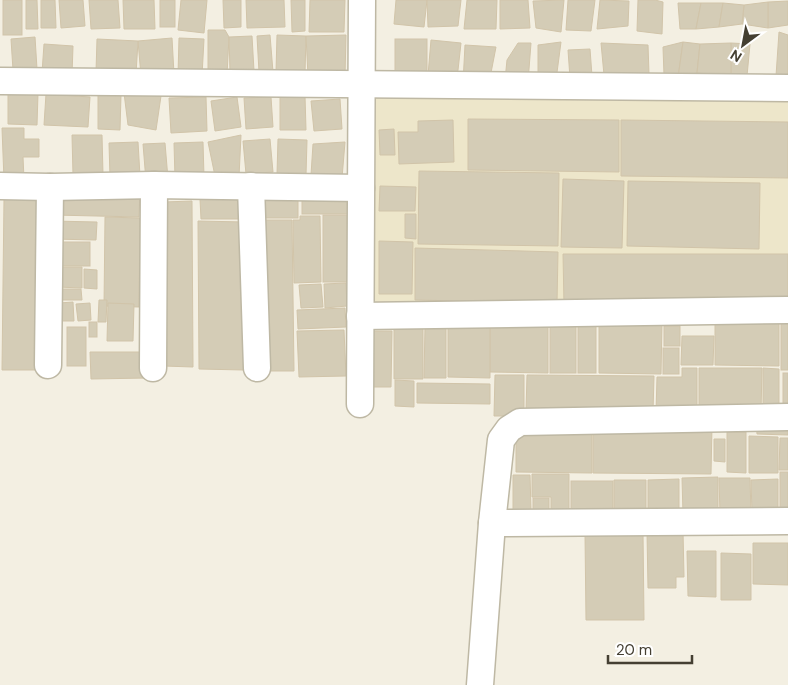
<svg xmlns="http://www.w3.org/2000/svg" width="788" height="685" viewBox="0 0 788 685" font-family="'DM Sans',sans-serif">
<rect width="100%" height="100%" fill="#f3efe2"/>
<path fill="#ede6ca" d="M373,91L788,96V297L370,305Z"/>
<g fill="#d4ccb6" stroke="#d1c4a9">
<rect x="3" y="0" width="19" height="35"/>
<path d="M26,0H37L38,29H26Z"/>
<path d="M41,0H55L56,28H41Z"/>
<path d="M59,0H83L85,26L61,28Z"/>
<path d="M89,0H118L120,28L91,29Z"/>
<path d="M123,0H154L155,29H124Z"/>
<rect x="160" y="0" width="15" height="27"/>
<path d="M181,0H207L204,33L178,30Z"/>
<path d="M223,0H241V27L224,28Z"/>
<path d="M246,0H284L285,27L247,28Z"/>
<path d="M291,0H305V31L292,32Z"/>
<path d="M310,0H345L344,32H309Z"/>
<path d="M396,0H427L424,27L394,24Z"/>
<path d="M427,0H461L458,26L428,27Z"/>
<path d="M467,0H497L496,29H464Z"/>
<path d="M500,0H528L530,28L500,29Z"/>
<path d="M564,0L561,32L536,28L533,1Z"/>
<path d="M568,0H595L591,31L566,30Z"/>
<path d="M600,0L629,1L628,26L597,29Z"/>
<path d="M638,0H655L663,2L662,34L637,31Z"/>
<path d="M788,1V25L768,28V2Z"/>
<path d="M768,2V28L742,24L744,5Z"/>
<path d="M678,3H701L696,29H680Z"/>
<path d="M701,3H723L719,27L696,29Z"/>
<path d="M723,3L744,5L742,24L719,27Z"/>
<path d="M208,30H225L229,37L227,75L208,76Z"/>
<path d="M779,32L788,35V75L776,76Z"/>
<path d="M270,35L273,72H259L257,36Z"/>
<path d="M277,35L306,36L305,73L276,72Z"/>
<path d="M346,35L345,76H308L306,36Z"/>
<path d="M252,36L254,71L230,72L229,37Z"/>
<path d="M35,37L37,69L13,70L11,39Z"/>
<path d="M172,38L174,74L141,76L138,41Z"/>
<path d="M179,38L204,39L202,76L178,75Z"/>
<path d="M97,39L138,41L136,74L96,72Z"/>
<rect x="395" y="39" width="32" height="35"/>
<path d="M431,40L461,43L457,79L428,75Z"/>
<path d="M561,42L556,80H538V45Z"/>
<path d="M683,42L678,78L664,75L663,47Z"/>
<path d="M683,42L700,44L697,73L678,78Z"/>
<path d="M518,43H531L528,82L505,80L507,60Z"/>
<path d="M601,43L648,45L649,74L604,75Z"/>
<path d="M731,43L750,44L747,76H731Z"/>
<path d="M731,43V76L697,73L700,44Z"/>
<path d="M44,44L73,46L72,75L42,73Z"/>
<path d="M465,45L496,47L489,83H463Z"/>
<path d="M590,49L592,76L570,78L568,50Z"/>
<path d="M8,93H38L37,125L8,124Z"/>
<path d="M124,93L161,96L156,130L128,125Z"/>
<path d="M46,94L90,97L88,127L44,125Z"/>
<path d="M98,94L121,95L120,130L98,129Z"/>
<path d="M280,96H305L306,130H280Z"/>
<path d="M206,97L207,131L171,133L169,98Z"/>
<path d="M237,97L241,127L215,131L211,101Z"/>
<path d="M271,97L273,127L246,129L244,98Z"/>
<path d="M340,99L342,129L314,131L311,101Z"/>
<path d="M468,119L619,120V172L468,170Z"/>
<path d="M453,120L454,162L399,164L398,132H418V121Z"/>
<path d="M621,120L788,122V178L621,176Z"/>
<path d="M2,128H24V139H39V157H23L24,179L4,180Z"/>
<path d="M394,129L395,155H380L379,130Z"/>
<path d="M72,135H102L103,175H73Z"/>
<path d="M241,135L239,177L215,176L208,142Z"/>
<path d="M270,139L273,172L246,174L243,141Z"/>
<path d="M278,139L307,140L306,175L277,174Z"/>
<path d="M138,142L140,176L110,177L109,143Z"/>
<path d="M203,142L204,177L175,178L174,143Z"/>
<path d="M345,142L342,178L311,175L313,144Z"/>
<path d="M165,143L168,179L146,181L143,144Z"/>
<path d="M419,171L559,173L558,246L418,244Z"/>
<path d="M563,179L624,181L622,248L561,247Z"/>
<path d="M628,181L760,183L759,249L627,246Z"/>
<path d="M380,186L416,187L415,211H379Z"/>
<path d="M54,189L140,190L139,217L54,215Z"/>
<rect x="302" y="193" width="48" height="21"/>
<path d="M4,199L44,200L41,370H2Z"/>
<path d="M200,199H244V219H201Z"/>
<rect x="259" y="199" width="39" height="19"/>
<path d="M192,201L193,367L164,366V202Z"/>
<path d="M405,214H416V239L405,238Z"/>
<rect x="323" y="215" width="24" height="67"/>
<path d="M300,216H320L321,282L294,283L293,220H300Z"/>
<path d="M105,217L140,218L139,307L104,306Z"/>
<path d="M265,220H292L294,371H267Z"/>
<path d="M52,221L97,222L96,240L52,239Z"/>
<path d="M198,221L244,222V370L199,369Z"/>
<path d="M379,241L413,242L412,294H379Z"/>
<rect x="57" y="242" width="33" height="24"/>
<path d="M415,248L558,252L557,303L415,300Z"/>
<path d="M563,254H788V305H564Z"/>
<path d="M57,267H82V288L57,287Z"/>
<path d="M84,269L97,270V289L84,288Z"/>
<path d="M346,283L347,306L325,308L324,284Z"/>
<path d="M321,284L323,307L301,308L299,285Z"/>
<path d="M58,289H81L82,300H57Z"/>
<path d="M99,300H107L106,322H98Z"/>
<path d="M73,302L74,321H60L59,303Z"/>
<path d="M90,303L91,320L78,321L76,304Z"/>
<path d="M108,303L134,304L133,341H107Z"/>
<path d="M345,308L346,327L298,329L297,310Z"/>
<path d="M715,321L779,322V366L715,365Z"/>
<rect x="781" y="321" width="7" height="49"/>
<rect x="89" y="322" width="8" height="15"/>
<path d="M599,322L662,323L661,374L599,373Z"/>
<rect x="550" y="323" width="26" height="50"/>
<path d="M490,324L548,325V373L490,372Z"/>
<rect x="578" y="324" width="18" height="49"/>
<path d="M394,326L423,327V379H394Z"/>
<path d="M425,326H446V378H424Z"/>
<path d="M448,326L490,327V378L448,377Z"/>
<rect x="664" y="326" width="16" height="20"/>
<rect x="67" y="327" width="19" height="39"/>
<path d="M344,330L346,376L299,377L297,331Z"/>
<path d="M367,331H392L391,387H367Z"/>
<path d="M682,336H714L713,365H681Z"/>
<rect x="663" y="348" width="16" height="26"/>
<path d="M90,352H147V378L91,379Z"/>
<path d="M682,368H697V413H656L657,377H682Z"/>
<path d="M699,368H762L761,412L699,411Z"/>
<path d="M763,368L779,369V412H763Z"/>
<rect x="783" y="373" width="5" height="40"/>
<path d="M495,375H524V416H494Z"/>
<path d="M527,375L654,376L653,412L526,411Z"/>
<path d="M395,380L414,381V407L395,406Z"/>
<path d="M417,383L490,384V404L417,403Z"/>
<path d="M756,419H788V435L757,434Z"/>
<path d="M593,424L712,426L711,474L593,473Z"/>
<path d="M516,425L592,426V473L516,472Z"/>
<path d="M727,432H746V473L727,472Z"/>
<path d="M749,436L778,437V473H749Z"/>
<path d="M780,438H788V470H779Z"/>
<path d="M714,439H725V462L714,461Z"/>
<rect x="780" y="472" width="8" height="46"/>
<path d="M532,474H569V514H551V497H532Z"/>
<path d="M513,475H530L531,510H513Z"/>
<path d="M718,477V514H683L682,478Z"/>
<path d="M719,478H750L751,515H720Z"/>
<path d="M679,479V513H648V480Z"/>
<path d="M778,479V514L752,513L751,480Z"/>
<path d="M614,480H646V514L614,515Z"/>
<rect x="571" y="481" width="42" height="33"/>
<rect x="533" y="498" width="16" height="18"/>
<path d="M683,531L684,577H676V588H648L647,532Z"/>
<path d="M643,533L644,620H586L585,534Z"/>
<path d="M753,543H788V585L753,584Z"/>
<path d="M687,551H716V597L688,596Z"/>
<path d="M721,553L751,554V600H721Z"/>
</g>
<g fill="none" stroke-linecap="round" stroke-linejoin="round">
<defs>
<g id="minor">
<path d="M0,81L788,88"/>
<path d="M0,186L50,187L154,185L361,188"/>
<path d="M251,186L257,368"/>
<path d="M360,316L788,310"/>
<path d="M48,365L50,187"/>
<path d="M153,368L154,185"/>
<path d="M360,404L362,0"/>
<path d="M788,417L520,422L509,429L501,440L492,523L788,521"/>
<path d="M480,685L492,523"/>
</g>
</defs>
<use href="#minor" stroke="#beb8a4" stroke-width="29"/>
<use href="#minor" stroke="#fff" stroke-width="26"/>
</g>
<g transform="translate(743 45) rotate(212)" stroke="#ffffff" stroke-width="4" paint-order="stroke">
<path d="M0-4L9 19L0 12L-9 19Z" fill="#443f32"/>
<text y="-8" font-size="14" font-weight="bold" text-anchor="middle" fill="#443f32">N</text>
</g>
<path d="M608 655v8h84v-8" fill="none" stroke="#443f32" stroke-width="2.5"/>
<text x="616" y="655" font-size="15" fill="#443f32" stroke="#ffffff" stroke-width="4" paint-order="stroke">20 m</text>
</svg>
